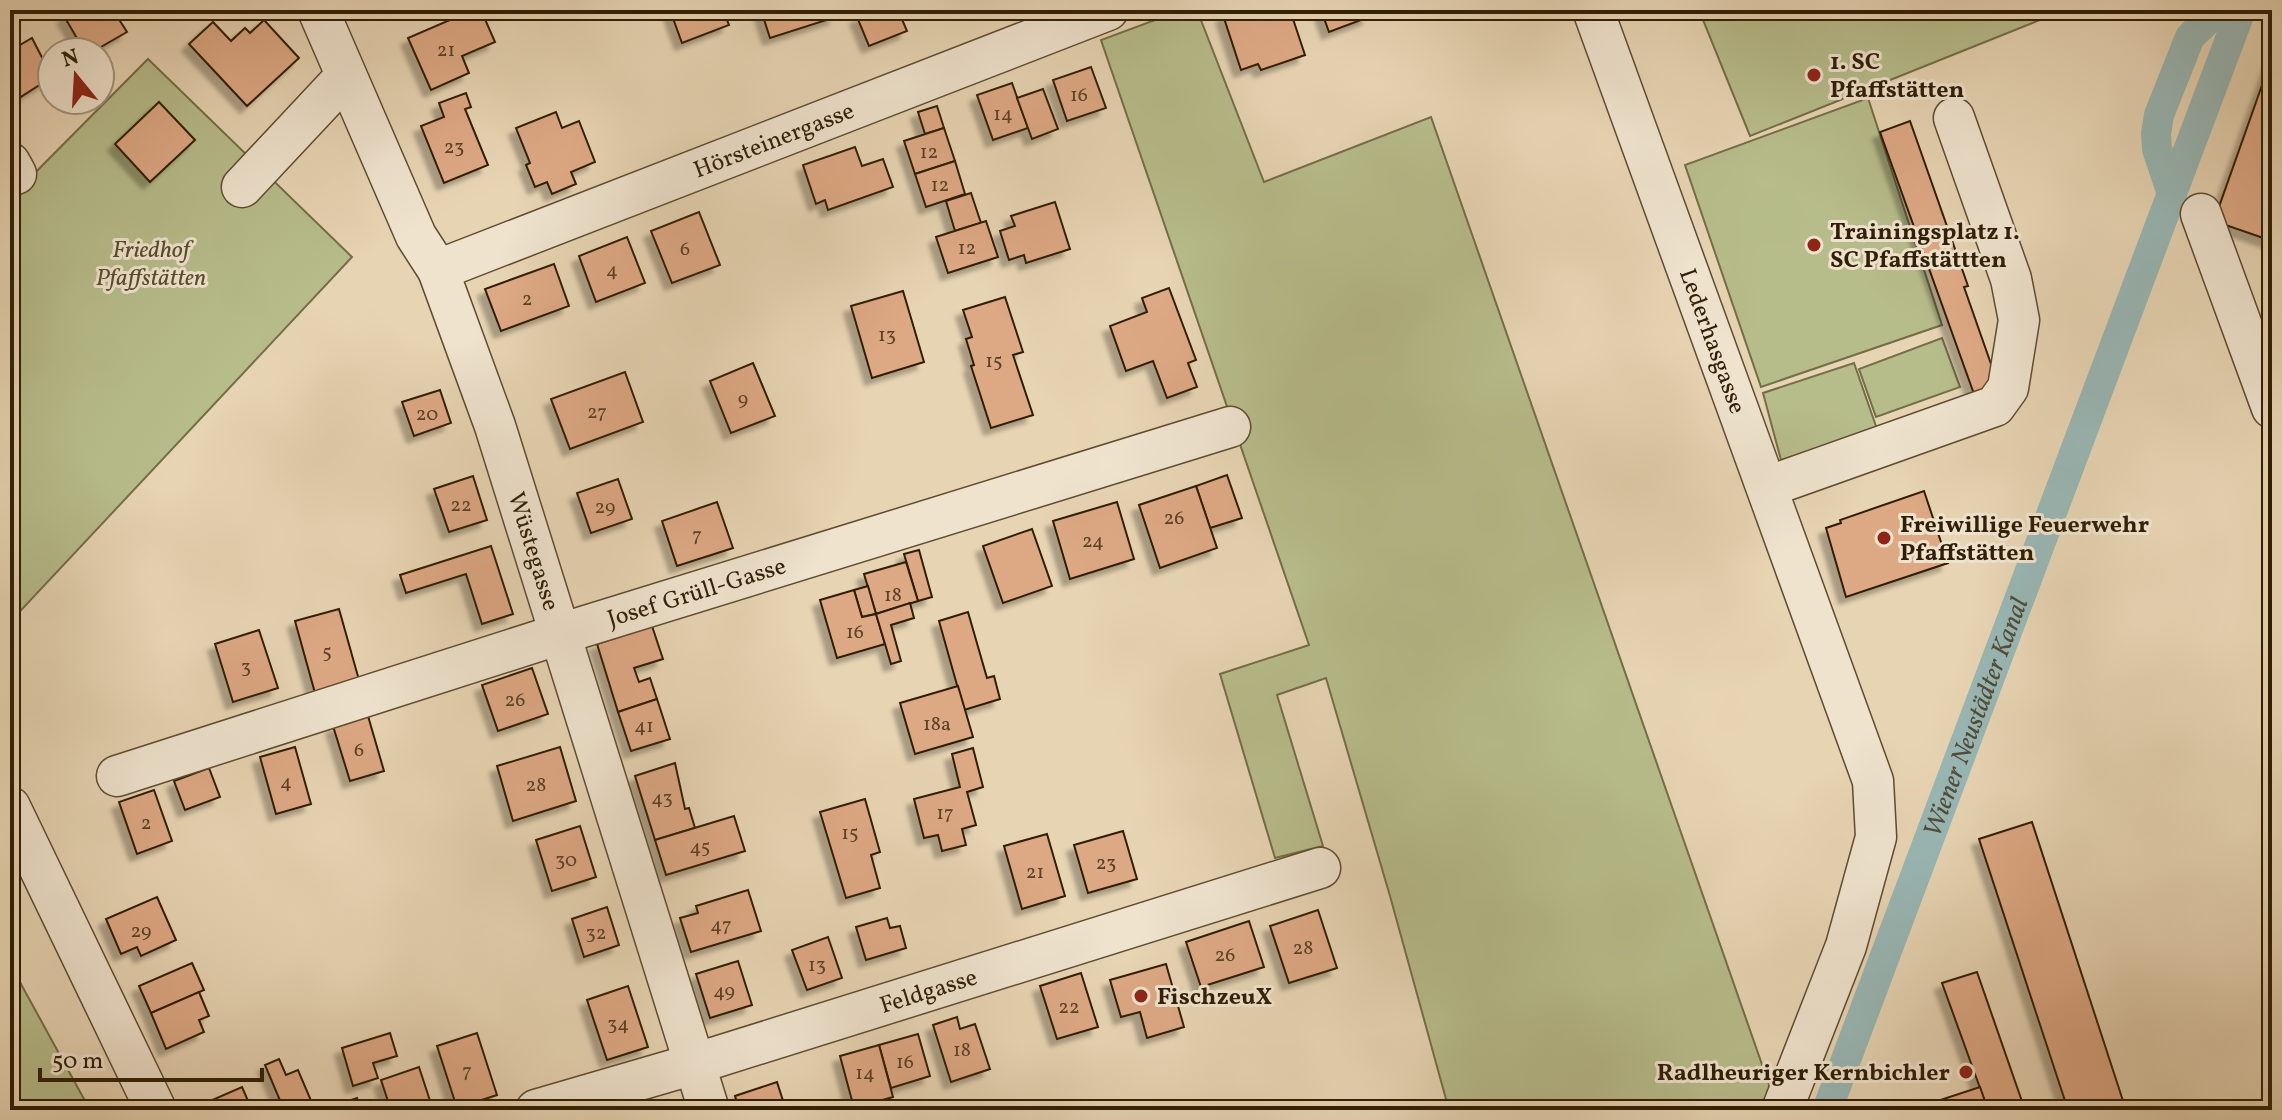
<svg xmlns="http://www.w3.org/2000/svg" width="2282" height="1120" font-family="Vollkorn,serif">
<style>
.green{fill:#b7bc8b;stroke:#746e48;stroke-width:2}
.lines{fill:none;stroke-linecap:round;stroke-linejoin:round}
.canal{stroke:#99b7b5;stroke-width:30}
.building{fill:#dda884;stroke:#301f06;stroke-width:2;filter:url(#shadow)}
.minor-casing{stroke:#5e4c31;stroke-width:43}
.minor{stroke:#efe3ce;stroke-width:40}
.poi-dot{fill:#8f2418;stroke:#efe3ce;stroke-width:3}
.labels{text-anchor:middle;stroke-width:6;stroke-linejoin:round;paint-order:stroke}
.number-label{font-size:20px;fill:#5b4126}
.poi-label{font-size:24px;font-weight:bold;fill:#301f06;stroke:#efe3ce;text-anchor:start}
.street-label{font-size:24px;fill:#301f06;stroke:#efe3ce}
.park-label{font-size:24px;font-style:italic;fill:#584e2e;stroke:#efe3ce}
.water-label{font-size:26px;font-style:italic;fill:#504d3b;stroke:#efe3ce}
</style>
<defs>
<filter id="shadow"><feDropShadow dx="-7" dy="7" stdDeviation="2" flood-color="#0004"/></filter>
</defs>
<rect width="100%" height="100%" fill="#e7d4b3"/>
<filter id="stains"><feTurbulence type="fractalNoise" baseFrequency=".0025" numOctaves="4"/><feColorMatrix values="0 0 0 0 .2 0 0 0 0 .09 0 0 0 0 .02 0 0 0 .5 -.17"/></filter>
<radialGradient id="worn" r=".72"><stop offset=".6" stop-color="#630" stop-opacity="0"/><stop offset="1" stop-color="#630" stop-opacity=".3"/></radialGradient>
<g class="green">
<path d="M1182,10H1197L1264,182L1431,117L1773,1096L1768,1110H1449L1390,896L1326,678L1277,695L1323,846L1275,858L1220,674L1309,645L1101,40Z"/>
<path d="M1699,10H2053L2055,14L1750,136Z"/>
<path d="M148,59L352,257L10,622V198Z"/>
<path d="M1868,98L1942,325L1761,387L1685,165Z"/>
<path d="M1942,338L1960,387L1876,417L1859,369Z"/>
<path d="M1854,363L1877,429L1781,460L1763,393Z"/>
<path d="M10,964L90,1110H10Z"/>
</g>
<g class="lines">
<g class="canal">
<path d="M2172,194L2157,149L2156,134L2159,115L2190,37L2218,10"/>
<path id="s1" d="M1827,1110L2241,10"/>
</g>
</g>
<g class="building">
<path d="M73,10H113L127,32L92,52H85L64,16Z"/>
<path d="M473,10H481L495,42L462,56L469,73L431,90L408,38Z"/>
<path d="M670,10H723L729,25L682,43Z"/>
<path d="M761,10H833L836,17L770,38Z"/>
<path d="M875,10H898L907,31L869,46L857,17Z"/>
<path d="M1237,10H1290L1305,55L1261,70L1258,64L1241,70L1223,15Z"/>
<path d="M1321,10H1366L1369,17L1329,32Z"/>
<path d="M264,20L299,58L247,106L189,44L213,22L231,41L245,28L250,33Z"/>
<path d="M32,38L52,77L19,98L10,84V51Z"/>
<path d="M2272,57V241L2214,221Z"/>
<path d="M1091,67L1106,108L1067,121L1053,80Z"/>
<path d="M1012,83L1028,128L993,140L977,95Z"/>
<path d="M1043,89L1058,129L1032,139L1017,98Z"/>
<path d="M466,93L471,107L465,109L488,165L444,183L421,126L444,117L439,103Z"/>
<path d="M159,102L195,140L150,182L115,144Z"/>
<path d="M937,106L944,128L925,134L918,112Z"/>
<path d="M556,112L562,128L579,121L595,162L571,172L576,184L552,194L547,182L535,187L526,165L530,163L516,128Z"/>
<path d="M1910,121L1968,286L1964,287L1998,384L1974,394L1880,132Z"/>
<path d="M944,128L955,161L915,174L904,141Z"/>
<path d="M855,147L862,166L883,159L893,187L828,210L825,200L816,204L803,165Z"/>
<path d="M955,161L965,194L926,207L915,174Z"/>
<path d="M971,193L981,223L955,231L946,201Z"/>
<path d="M1055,202L1070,249L1026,263L1024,255L1009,260L1000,231L1015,226L1011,216Z"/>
<path d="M699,212L720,265L672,283L651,231Z"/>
<path d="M986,221L998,257L948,273L936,237Z"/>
<path d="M627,237L645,283L596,302L579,256Z"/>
<path d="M554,264L569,306L501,331L485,289Z"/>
<path d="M1169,288L1196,360L1188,363L1197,387L1167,398L1153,361L1126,371L1110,326L1147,312L1142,298Z"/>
<path d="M903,291L924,362L872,378L851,306Z"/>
<path d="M1005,297L1023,352L1013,355L1033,415L991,428L971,366L974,365L966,339L972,337L963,310Z"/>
<path d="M753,363L775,416L731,433L710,381Z"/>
<path d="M625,372L643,422L570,449L551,399Z"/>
<path d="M440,390L451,423L414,436L402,402Z"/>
<path d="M1227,475L1242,518L1210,528L1196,486Z"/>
<path d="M473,476L487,520L449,532L434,489Z"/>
<path d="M618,479L632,519L591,533L577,493Z"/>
<path d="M1196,486L1217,548L1160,568L1139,505Z"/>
<path d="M1924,491L1948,563L1846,597L1826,528L1841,523L1840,520Z"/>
<path d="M717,502L733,548L677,566L662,521Z"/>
<path d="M1117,502L1134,559L1070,579L1053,521Z"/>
<path d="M1032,529L1052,586L1003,603L983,546Z"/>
<path d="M491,546L513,614L482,624L466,574L406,593L400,575Z"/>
<path d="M919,550L932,597L918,601L904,554Z"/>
<path d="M906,562L918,601L876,614L864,574Z"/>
<path d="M868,586L876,614L862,617L854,590Z"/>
<path d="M854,590L862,617L876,614L885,644L837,658L820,600Z"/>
<path d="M910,603L914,618L891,625L901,661L891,664L876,614Z"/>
<path d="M339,609L359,680L315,693L295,621Z"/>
<path d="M968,612L987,678L994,676L1000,699L964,710L939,621Z"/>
<path d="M652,626L663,659L634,668L639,682L650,678L657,699L618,712L597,644Z"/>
<path d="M259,630L278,688L233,702L215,644Z"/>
<path d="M532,668L548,714L498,731L482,685Z"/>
<path d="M958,686L973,737L915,754L900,703Z"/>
<path d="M657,699L670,739L631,751L618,712Z"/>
<path d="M368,716L384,771L350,781L333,726Z"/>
<path d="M295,747L311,804L276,814L260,757Z"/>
<path d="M560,747L576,801L513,821L497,766Z"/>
<path d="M973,748L983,787L967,792L976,825L962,829L966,845L942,851L938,835L924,838L914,799L960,787L952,754Z"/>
<path d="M675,763L685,809L689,808L695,828L655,840L635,776Z"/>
<path d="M209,768L220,797L185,810L174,781Z"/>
<path d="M154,790L172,841L137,854L119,802Z"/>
<path d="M865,799L880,852L871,855L880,888L846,898L820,812Z"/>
<path d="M734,816L745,851L666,875L655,840Z"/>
<path d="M2032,822L2126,1110H2068L1979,839Z"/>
<path d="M580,826L596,877L552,891L536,840Z"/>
<path d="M1123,831L1137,879L1088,893L1074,845Z"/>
<path d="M1047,834L1065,896L1022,909L1004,846Z"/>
<path d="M748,890L761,931L691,952L680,918L698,913L696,906Z"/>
<path d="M157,897L176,940L141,956L137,947L121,954L106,919Z"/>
<path d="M607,907L619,945L584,957L572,919Z"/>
<path d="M1318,910L1337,968L1289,983L1270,926Z"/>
<path d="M887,918L890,928L900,926L906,948L866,960L856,927Z"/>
<path d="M1249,921L1264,967L1201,987L1186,942Z"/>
<path d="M828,937L842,978L807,990L792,950Z"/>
<path d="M738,961L752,1005L710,1018L696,974Z"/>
<path d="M192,963L204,990L151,1013L139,986Z"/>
<path d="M1166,964L1184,1027L1147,1038L1140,1012L1121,1017L1110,980Z"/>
<path d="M1977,972L2025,1110H1988L1942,983Z"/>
<path d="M1081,973L1098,1027L1057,1039L1040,986Z"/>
<path d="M628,986L648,1047L607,1060L587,1000Z"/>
<path d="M199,992L209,1016L199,1020L204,1032L166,1049L151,1013Z"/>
<path d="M957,1017L960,1029L975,1024L990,1069L951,1082L933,1025Z"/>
<path d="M390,1033L397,1056L373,1063L378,1078L353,1086L342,1048Z"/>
<path d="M477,1033L497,1095L457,1108L437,1046Z"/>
<path d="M918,1034L930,1076L891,1088L879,1045Z"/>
<path d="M879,1045L893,1097L854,1108L840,1056Z"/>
<path d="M279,1059L286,1075L298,1070L312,1103L296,1110H284L265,1065Z"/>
<path d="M419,1067L433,1110H391L381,1080Z"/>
<path d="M777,1082L786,1110H739L735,1096Z"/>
<path d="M242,1087L252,1110H195L194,1108Z"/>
<path d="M1980,1087L1988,1110H1910Z"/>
<path d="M357,1098L361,1110H322Z"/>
<path d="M667,1100L670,1110H635Z"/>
</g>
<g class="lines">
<defs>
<g id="minor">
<path id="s2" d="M318,10L416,236L438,270L495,426L709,1110"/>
<path id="s3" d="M1593,10L1873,781L1876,837L1846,946L1782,1110"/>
<path d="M10,163L16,174"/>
<path d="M242,187L346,76"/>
<path d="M2201,214L2272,408"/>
<path id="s4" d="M438,270L1108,10"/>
<path d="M1767,487L1995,406L2008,388L2019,320L2011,279L1954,118"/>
<path id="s5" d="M117,776L560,634L1230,427"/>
<path d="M10,807L156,1110"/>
<path id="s6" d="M536,1110L694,1064L1320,868"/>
</g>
</defs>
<use href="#minor" class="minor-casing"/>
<use href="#minor" class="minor"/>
</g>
<g class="poi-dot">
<circle cx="1814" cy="75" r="8"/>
<circle cx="1814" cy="245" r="8"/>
<circle cx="1884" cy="538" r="8"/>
<circle cx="1141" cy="996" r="8"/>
<circle cx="1966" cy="1072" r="8"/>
</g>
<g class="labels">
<g class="number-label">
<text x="446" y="56">21</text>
<text x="1079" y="101">16</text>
<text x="1003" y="120">14</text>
<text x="454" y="153">23</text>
<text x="929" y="158">12</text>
<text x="940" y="191">12</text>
<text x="967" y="254">12</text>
<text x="685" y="255">6</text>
<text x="612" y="276">4</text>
<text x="527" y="305">2</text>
<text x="887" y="341">13</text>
<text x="994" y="367">15</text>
<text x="743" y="405">9</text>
<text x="597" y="418">27</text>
<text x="427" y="420">20</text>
<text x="461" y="511">22</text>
<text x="605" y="513">29</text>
<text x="1174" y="524">26</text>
<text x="697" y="541">7</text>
<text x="1093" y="547">24</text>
<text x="893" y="601">18</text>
<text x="855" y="638">16</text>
<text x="327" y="658">5</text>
<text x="246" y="673">3</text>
<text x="515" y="706">26</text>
<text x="937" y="730">18a</text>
<text x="644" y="732">41</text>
<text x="359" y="756">6</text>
<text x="286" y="788">4</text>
<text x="536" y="791">28</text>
<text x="662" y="804">43</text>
<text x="945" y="819">17</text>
<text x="146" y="829">2</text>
<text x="850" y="839">15</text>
<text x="700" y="853">45</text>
<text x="566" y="866">30</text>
<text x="1106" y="869">23</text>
<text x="1035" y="878">21</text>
<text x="721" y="931">47</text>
<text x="141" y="937">29</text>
<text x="596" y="939">32</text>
<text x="1303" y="954">28</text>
<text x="1225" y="961">26</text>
<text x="817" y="971">13</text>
<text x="724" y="997">49</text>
<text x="1069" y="1013">22</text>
<text x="618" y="1030">34</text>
<text x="962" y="1056">18</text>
<text x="905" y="1068">16</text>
<text x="467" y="1077">7</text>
<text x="865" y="1079">14</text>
</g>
<g class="poi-label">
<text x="1830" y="69">1. SC<tspan x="1830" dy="28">Pfaffstätten</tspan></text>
<text x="1830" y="239">Trainingsplatz 1.<tspan x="1830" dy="28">SC Pfaffstättten</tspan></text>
<text x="1900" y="532">Freiwillige Feuerwehr<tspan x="1900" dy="28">Pfaffstätten</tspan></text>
<text x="1157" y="1004">FischzeuX</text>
<text x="1950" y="1080" text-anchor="end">Radlheuriger Kernbichler</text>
</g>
<g class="street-label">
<text dy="8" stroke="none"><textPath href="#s4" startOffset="360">Hörsteinergasse</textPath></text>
<text dy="8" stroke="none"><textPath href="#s3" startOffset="352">Lederhasgasse</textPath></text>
<text dy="8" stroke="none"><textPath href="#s2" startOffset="584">Wüstegasse</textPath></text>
<text dy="8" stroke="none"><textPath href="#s5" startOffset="608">Josef Grüll-Gasse</textPath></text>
<text dy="8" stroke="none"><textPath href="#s6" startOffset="410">Feldgasse</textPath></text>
</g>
<g class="park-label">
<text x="151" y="257">Friedhof<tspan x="151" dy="28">Pfaffstätten</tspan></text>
</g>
<g class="water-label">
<text dy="9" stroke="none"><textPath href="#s1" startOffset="420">Wiener Neustädter Kanal</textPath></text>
</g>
</g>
<rect width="2282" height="1120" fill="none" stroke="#e7d4b3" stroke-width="40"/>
<rect x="12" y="12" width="2258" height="1096" fill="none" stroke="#301f06" stroke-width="4"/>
<rect x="20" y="20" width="2242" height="1080" fill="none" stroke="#301f06" stroke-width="2"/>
<g transform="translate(76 76) rotate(342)"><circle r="38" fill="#efe3ce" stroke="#a3957e" stroke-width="2"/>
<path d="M0-6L14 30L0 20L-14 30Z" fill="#8f2418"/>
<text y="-12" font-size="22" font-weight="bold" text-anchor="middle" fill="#301f06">N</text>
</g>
<path d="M40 1068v12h222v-12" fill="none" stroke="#301f06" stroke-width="4"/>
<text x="52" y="1068" font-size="24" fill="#301f06" stroke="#efe3ce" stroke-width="6" paint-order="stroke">50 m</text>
<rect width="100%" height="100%" filter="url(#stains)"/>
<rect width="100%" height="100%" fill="url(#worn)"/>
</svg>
